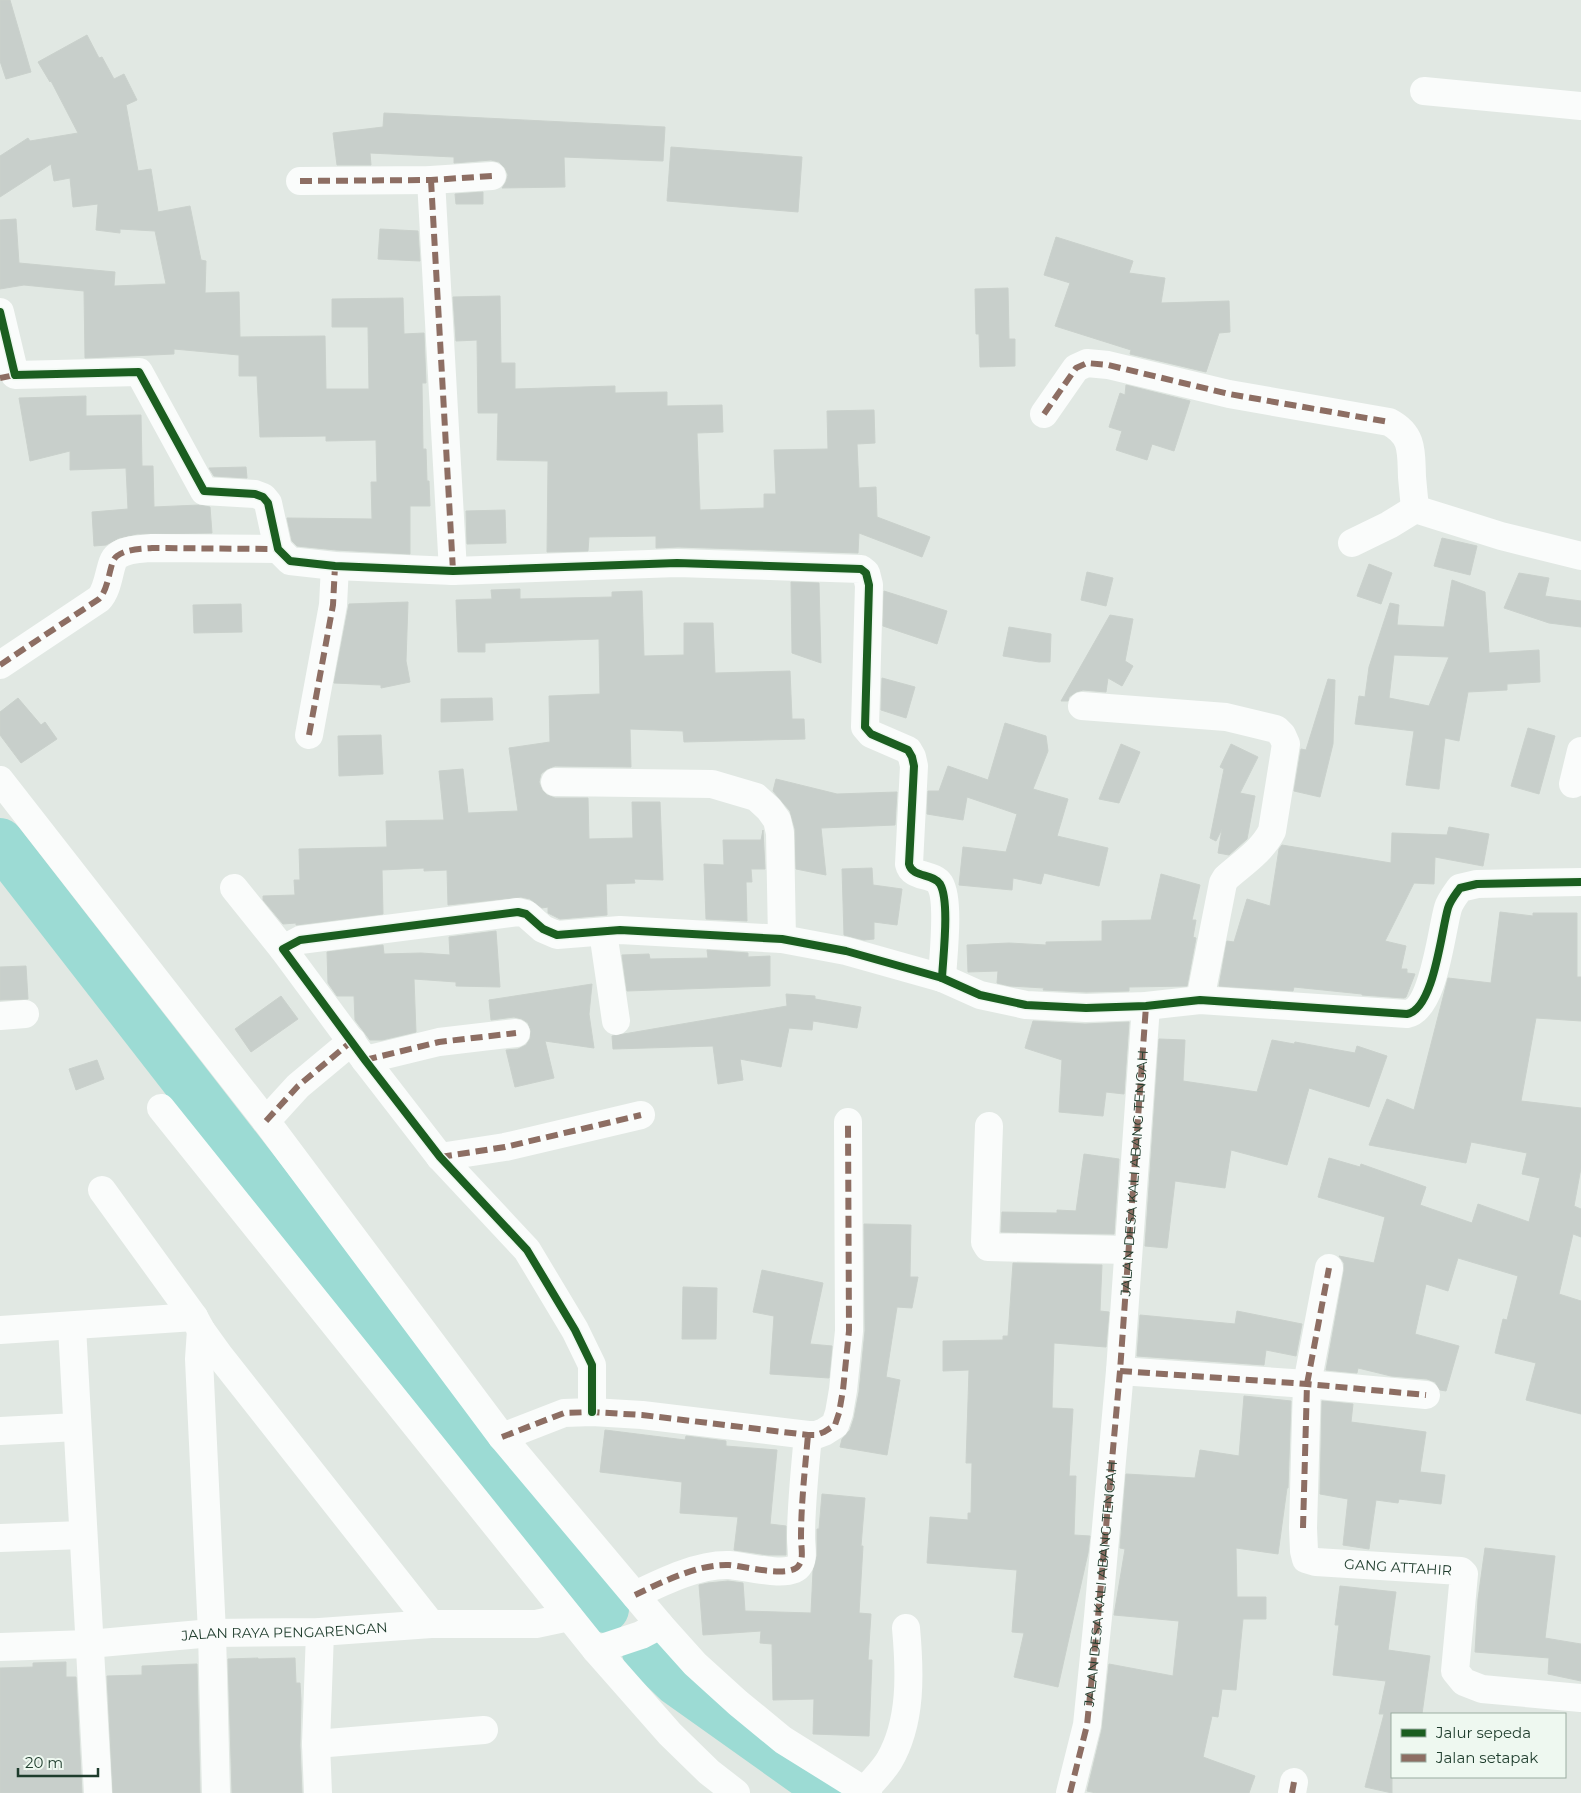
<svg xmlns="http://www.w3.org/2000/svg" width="1581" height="1793" font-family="Montserrat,sans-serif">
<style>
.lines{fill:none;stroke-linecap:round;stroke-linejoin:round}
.river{stroke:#9cdbd4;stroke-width:48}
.building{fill:#c8cfcb;stroke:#cad1cc;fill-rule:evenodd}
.minor{stroke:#fafcfb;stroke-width:28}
.quiet{stroke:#8d6e63;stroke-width:6;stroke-dasharray:12 6;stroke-linecap:butt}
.cycleway-casing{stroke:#eef8f0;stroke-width:11}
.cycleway{stroke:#1b5e20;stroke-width:8}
.labels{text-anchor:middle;stroke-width:5;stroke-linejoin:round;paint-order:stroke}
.street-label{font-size:14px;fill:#1e3c2c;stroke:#eef8f0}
</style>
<rect width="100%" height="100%" fill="#e1e8e3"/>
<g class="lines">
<g class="river">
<path d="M0,842L297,1224L605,1609"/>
<path d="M646,1652L677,1682L833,1793"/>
</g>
</g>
<g class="building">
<path d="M0,0H10L31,72L6,79L0,61Z"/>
<path d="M87,35L99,58L102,57L114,79L124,74L137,100L126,105L138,171L151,169L158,212L190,206L201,260L206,261L205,293L239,292L240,337L325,336L326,389H369L368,327H332V299L403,298L404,334L424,333L426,383H422L423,449H426L427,481H429L430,506H410V554L336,550L297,546L292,541L287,518L372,519L371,482H377L376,440L326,441V436L260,437L257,376H239V355L174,349V354L85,358L84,291L24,285L0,289V220L16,219L19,263L115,272L114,286L166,284L155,231L120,229V233L96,230L98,204L73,207L70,178L54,181L51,164L0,197V156L28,138L30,141L78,133L51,81L50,82L38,62Z"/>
<path d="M384,113L665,127L663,161L564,157L565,187L502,188L506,182L508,175L505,168L499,162L491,160L454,163V157L370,153L371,165H337L333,133L383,127Z"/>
<path d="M671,147L802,157L798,212L667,201Z"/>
<path d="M483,192V204H456L455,194Z"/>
<path d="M380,229L418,231L420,261L378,259Z"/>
<path d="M1056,237L1133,261L1129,273L1165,278L1161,303L1229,301L1230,332L1219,333L1206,372L1130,354L1131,350L1055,326L1070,283L1044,275Z"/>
<path d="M1008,288L1009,339H1015V366L980,367L979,334H976L975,289Z"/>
<path d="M500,296L501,363H515V389L615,386V393L667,392V406L722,405L723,432L697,433L700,510L764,508V494H776L774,450L828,449L827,411L874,410L875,443L857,444L859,488L876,487L877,517L930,537L922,557L859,533L858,553L678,547L656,548V536L589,537L588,551L547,552L548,461L497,460L498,413H478L477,340L456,341L453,297Z"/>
<path d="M1126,385L1190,401L1174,451L1152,444L1147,460L1116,450L1122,431L1109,427L1120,393L1125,395Z"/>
<path d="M86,396V416L141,415L142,466H153L154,507L199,505L210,507L212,533L137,534L119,538L106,545L94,546L92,512L128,509L126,468L70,470V451L30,461L19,398Z"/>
<path d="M246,467L247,478L214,476L209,468Z"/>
<path d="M505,510L506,543L467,544L466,511Z"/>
<path d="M1442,538L1477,546L1470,575L1434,566Z"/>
<path d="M1369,564L1392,573L1381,604L1357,596Z"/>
<path d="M1087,572L1113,578L1106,606L1081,600Z"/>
<path d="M1519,573L1549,578L1545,596L1581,601V627L1549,623L1504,608Z"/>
<path d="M1452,580L1485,592L1489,653L1539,650L1540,682L1507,684V690L1468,692L1459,741L1445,738L1439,789L1406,785L1414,731L1355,724L1359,696L1365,697L1369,667L1390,603L1399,605L1397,625L1444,627ZM1394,655L1449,657L1429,706L1389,698Z"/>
<path d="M791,582L819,583L821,663L792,653Z"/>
<path d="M520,589V599L612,597V592L642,591L644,656L684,655V623H713L715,673L790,671L792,719H804L805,739L684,742L683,731L630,729L631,767L555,766L547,769L541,774L539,782L542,790L547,795L555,798H588L589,839L633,838L632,802H660L663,880L634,879L635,883L606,884L607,915L560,919L548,913V907L542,908L530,899L521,897L448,905L447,870L424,871V868L382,870L383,914L296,925V923L283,924L263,900V896L295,895L294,880H300L299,849L387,847L386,821L444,820L439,771L463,769L468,813L518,811L509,748L550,742L549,696L600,694L599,639L485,643V652H458L456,600L492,599L491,590Z"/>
<path d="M884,591L947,611L937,644L883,626Z"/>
<path d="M408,602L406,661L410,682L381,688V685L334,683L349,604Z"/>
<path d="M241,604L242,632L194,633L193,605Z"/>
<path d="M1110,615L1133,619L1125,661L1133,666L1122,686L1108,678L1106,692L1083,690L1076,692L1069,697L1068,701H1061Z"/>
<path d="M1009,627L1051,634L1050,662H1039L1003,656Z"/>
<path d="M882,678L915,687L906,718L881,710Z"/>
<path d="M1328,679L1335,680L1333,744L1320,797L1294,791L1301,749L1306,750Z"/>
<path d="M18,698L41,725L45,722L57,739L21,763L0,735V712Z"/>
<path d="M492,698L493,720L441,722V699Z"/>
<path d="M1005,723L1046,736L1048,751L1033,789L1068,799L1057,836L1108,848L1099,886L1044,873L1041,884L1013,878L1012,890L959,885L963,847L1006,852L1017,814L967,797L963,820L927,814L928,791H939L948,766L988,780Z"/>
<path d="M1528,728L1555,736L1539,794L1511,786Z"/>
<path d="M381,735L383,774L339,776L338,736Z"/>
<path d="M1121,744L1140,752L1119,803L1099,799Z"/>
<path d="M1231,744L1258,757L1240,793L1255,796L1247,839L1229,855L1218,853L1222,829L1216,841L1210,838L1224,769L1220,767Z"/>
<path d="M776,779L837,794L897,792L895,825L821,828L826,875L796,869L795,829L790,811L773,791Z"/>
<path d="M1449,827L1489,834L1483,866L1435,857L1434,884L1414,883L1385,941L1406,946L1401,969H1407V973L1415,974L1406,997L1404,998L1362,995V994L1294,987L1293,991L1219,986L1227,941L1234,942L1247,899L1270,906L1279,849L1282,845L1391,863L1392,833L1447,835Z"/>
<path d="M763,830L765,869H751L752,882H746L747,921L706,919L704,864L724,865L723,840H761Z"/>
<path d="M872,868L873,885L902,889L897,925L874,922V939L864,940L844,935L842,869Z"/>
<path d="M1161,874L1200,885L1192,920H1196L1193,937L1196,938L1187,986L1129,987V991L1086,992L1043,990L1044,988L1010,986L997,983L998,971L968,972L967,945L1009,943L1046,945V942L1102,941V921L1151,920Z"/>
<path d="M1500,912L1533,916V913H1577V977H1581V1021L1536,1018L1521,1101L1581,1108V1168L1574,1206L1581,1209V1237L1573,1234L1559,1294L1581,1301V1414L1526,1400L1536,1363L1495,1353L1503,1319L1507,1320L1518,1276L1458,1258L1448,1291L1426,1284L1415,1334L1459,1346L1446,1391L1440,1390L1435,1382L1427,1379L1391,1376L1358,1368L1357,1373L1326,1370L1344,1271V1263L1339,1256L1374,1263L1385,1217L1318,1197L1329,1158L1360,1167L1361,1164L1426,1187L1420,1205L1472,1223L1478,1204L1529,1222L1540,1178L1522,1174L1527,1153L1471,1142L1466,1163L1369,1145L1387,1099L1414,1110L1448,978L1491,983Z"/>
<path d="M496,931L500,987L456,986V982L414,979L416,1032L382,1040H370L355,1020L354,996H337L328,983L327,952L383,945L384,954L421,953L450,955L449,937Z"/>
<path d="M707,950L748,953V957L770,956V986L627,991L622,955L649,954L650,959L708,958Z"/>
<path d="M26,966L28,999L0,1000V967Z"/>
<path d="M592,984L589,1014L594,1048L545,1041L554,1078L515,1087L506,1050L518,1049L526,1045L530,1039L531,1031L528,1023L522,1019L514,1017L491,1020L489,1000Z"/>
<path d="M786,994L815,996V999L861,1007L857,1028L813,1021L812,1030L789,1028L781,1067L740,1059L743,1080L718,1084L713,1046L613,1049L612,1036L787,1006Z"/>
<path d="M281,996L298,1019L251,1052L235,1029Z"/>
<path d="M1033,1021L1085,1024L1129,1022L1124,1094L1106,1092L1103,1116L1059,1112L1062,1060L1025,1048Z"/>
<path d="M1159,1039L1185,1040L1183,1081L1257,1092L1272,1040L1294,1044L1295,1042L1355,1053L1357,1046L1387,1056L1369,1107L1309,1088L1287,1165L1231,1150L1225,1188L1175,1181L1167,1248L1145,1246Z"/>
<path d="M97,1060L104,1079L76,1090L69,1069Z"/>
<path d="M1084,1154L1119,1159L1114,1234L1001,1232L1002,1212L1057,1213V1210L1076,1211Z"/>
<path d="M864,1224L911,1225L910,1277H918L912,1308L897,1307L886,1377L900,1380L887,1455L840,1447L842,1439L850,1430L854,1418L859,1392L865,1331Z"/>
<path d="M1013,1263L1102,1265L1100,1311L1109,1312L1106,1347L1054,1343L1052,1408L1073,1409L1069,1476H1076L1074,1535L1090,1536L1088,1553L1058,1687L1014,1677L1024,1633L1012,1632L1017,1570L927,1563L930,1517L968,1520V1513H971L972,1463H966L969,1370L943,1371V1341L1003,1340V1336H1008Z"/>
<path d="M762,1270L823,1283L810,1344L832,1346L829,1378L770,1374L774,1316L753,1312Z"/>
<path d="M683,1287L717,1288L716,1339H682Z"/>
<path d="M1237,1311L1302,1324L1296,1356L1266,1350L1264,1365L1137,1356L1140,1315L1235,1324Z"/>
<path d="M1244,1396L1291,1401L1288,1488H1287L1278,1554L1236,1548L1237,1597H1266V1619H1243L1236,1690L1222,1689L1218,1717L1212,1716L1203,1757L1255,1776L1249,1793H1096L1087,1791L1102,1729L1109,1664L1173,1676L1179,1621L1114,1615L1125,1549L1120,1548L1126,1474L1195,1478L1200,1450L1239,1456Z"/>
<path d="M1322,1401L1353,1404L1351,1422L1426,1432L1420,1472L1445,1475L1441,1504L1399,1499L1398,1503L1376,1500L1369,1549L1343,1545L1348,1499L1320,1494Z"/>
<path d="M605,1430L685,1440L686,1436L726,1441V1446L777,1450L770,1524L786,1526V1555H768L734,1550L738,1517L680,1513L682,1482L600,1472Z"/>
<path d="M822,1494L865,1498L861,1546H863L859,1613L871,1614L868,1660H872L869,1736L813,1734L814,1699L773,1700L772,1644L760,1643L761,1631L703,1635L699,1585L708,1583L728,1581L743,1583L745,1611L811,1613L813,1571L817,1556V1529H819Z"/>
<path d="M1485,1548L1555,1556L1545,1638L1581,1644V1681L1548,1674L1549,1658L1475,1652L1478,1599Z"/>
<path d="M1340,1586L1396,1592L1388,1650L1430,1656L1422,1714H1392V1793L1365,1787L1384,1714H1379L1386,1681L1333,1675L1339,1625H1335Z"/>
<path d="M258,1658V1659L295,1658L296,1683H300L301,1701L300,1745L302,1793H232L228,1659Z"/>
<path d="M66,1662V1677H76L82,1793H0V1668L33,1667V1663Z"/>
<path d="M197,1664L200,1793H113L107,1676L142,1675V1666Z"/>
</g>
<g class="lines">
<g class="minor">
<path d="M1424,91L1581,106"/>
<path d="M431,180L453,571"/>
<path d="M300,181L431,180L492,176"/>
<path d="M0,312L15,375L139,372L204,491L255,494L263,497L268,503L278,549L290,561L335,566L453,571L677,563L861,569L866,573L869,585L865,727L871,734L908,750L912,757L914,766L909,864C912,878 933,873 940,884C950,901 943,957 942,978"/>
<path d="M1044,414L1076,368L1087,363L1108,365L1229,394L1389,422C1414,435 1411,453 1412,477C1413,488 1414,498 1415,509"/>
<path d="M1352,543L1389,525L1415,509L1501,536L1581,556"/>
<path d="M0,665L99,599C110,588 109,561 117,556C126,549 141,549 152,548L278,549"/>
<path d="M1082,706L1226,717L1276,729L1282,735L1286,744L1272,831C1262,851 1243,863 1226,878L1223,883L1200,1000"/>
<path d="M309,735L333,605L335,566"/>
<path d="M0,780L266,1121L502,1437L660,1625L695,1664L738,1703L783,1740L868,1793"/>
<path d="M555,782L712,784L756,797L769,809L777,820L780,833L782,939"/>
<path d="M1573,784L1581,751"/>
<path d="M234,888L283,949"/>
<path d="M603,932L616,1021"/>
<path d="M0,1016L25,1014"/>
<path d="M365,1060L439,1042L516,1033"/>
<path d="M161,1108L596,1650L670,1734L709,1772L736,1793"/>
<path d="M266,1121L298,1086L352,1041"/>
<path d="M989,1126L985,1242L988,1247L1128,1250"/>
<path d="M440,1157L505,1147L641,1115"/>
<path d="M102,1190L194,1317L201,1330L219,1355L431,1624"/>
<path id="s1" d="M1329,1268L1307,1384L1303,1528L1304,1551L1306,1559L1316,1562L1461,1571L1464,1574L1455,1671L1464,1682L1482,1689L1581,1698"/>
<path d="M72,1327L98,1793"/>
<path d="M0,1330L194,1317"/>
<path d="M201,1330L199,1359L212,1633L216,1793"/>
<path d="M1120,1371L1307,1384L1426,1395"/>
<path d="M592,1412V1365L575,1330L527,1250L440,1157L365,1060L283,949L300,940L518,912L526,914L543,929L557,935L620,930L782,939L846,951L942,978L980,995L1026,1005L1086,1008L1146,1006L1200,1000L1407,1014C1434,1009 1441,932 1448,908C1450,901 1455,895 1460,888L1477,884L1581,882"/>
<path d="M0,1431L77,1427"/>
<path d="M502,1437L564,1413L592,1412L642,1415L808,1435H816L824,1432L835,1425L839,1413L843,1390L849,1331L848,1122"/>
<path d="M0,1538L83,1535"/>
<path d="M635,1595C662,1582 698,1564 729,1565C744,1566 791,1579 799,1565C804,1558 801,1547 801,1538C801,1504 805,1469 808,1435"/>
<path id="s2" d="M0,1647L89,1644L212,1633L320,1632L431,1624H536L569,1617"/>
<path d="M596,1650L641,1635L660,1625"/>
<path d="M316,1744L484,1730"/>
<path d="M864,1791C873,1781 882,1772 889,1761C912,1722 910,1672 906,1628"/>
<path d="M318,1793L316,1744L320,1632"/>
<path id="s3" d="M1070,1793L1087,1725L1098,1617L1120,1371L1146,1006"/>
<path d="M1292,1793L1294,1782"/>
</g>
<g class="quiet">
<path d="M431,180L453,571"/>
<path d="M300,181L431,180L492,176"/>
<path d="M0,378L15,375"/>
<path d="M1044,414L1076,368L1087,363L1108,365L1229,394L1389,422"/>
<path d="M0,665L99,599C110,588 109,561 117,556C126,549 141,549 152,548L278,549"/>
<path d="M309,735L333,605L335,566"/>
<path d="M365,1060L439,1042L516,1033"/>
<path d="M266,1121L298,1086L352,1041"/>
<path d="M440,1157L505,1147L641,1115"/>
<path d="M1120,1371L1307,1384L1426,1395"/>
<path d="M502,1437L564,1413L592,1412L642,1415L808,1435H816L824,1432L835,1425L839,1413L843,1390L849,1331L848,1122"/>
<path d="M1303,1528L1307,1384L1329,1268"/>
<path d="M635,1595C662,1582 698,1564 729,1565C744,1566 791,1579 799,1565C804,1558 801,1547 801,1538C801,1504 805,1469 808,1435"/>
<path d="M1070,1793L1087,1725L1098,1617L1120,1371L1146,1006"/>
<path d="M1292,1793L1294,1782"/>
</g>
<defs>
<g id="cycleway">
<path d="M0,312L15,375L139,372L204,491L255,494L263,497L268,503L278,549L290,561L335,566L453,571L677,563L861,569L866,573L869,585L865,727L871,734L908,750L912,757L914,766L909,864C912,878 933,873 940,884C950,901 943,957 942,978"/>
<path d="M592,1412V1365L575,1330L527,1250L440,1157L365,1060L283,949L300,940L518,912L526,914L543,929L557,935L620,930L782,939L846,951L942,978L980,995L1026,1005L1086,1008L1146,1006L1200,1000L1407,1014C1434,1009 1441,932 1448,908C1450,901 1455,895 1460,888L1477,884L1581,882"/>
</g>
</defs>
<use href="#cycleway" class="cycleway-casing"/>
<use href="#cycleway" class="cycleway"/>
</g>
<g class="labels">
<g class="street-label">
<text dy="5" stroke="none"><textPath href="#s3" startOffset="624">JALAN DESA KALI ABANG TENGAH</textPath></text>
<text dy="5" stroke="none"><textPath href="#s1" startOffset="386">GANG ATTAHIR</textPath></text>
<text dy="5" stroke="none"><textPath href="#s3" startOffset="212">JALAN DESA KALI ABANG TENGAH</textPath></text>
<text dy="5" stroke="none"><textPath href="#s2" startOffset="285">JALAN RAYA PENGARENGAN</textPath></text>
</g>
</g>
<rect x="1391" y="1713" width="175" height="65" fill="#eef8f0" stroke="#9bada2"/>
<rect x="1401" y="1729" width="25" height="8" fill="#1b5e20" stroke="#9bada2"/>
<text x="1436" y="1738" font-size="15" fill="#1e3c2c">Jalur sepeda</text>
<rect x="1401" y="1754" width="25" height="8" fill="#8d6e63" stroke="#9bada2"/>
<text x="1436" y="1763" font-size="15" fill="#1e3c2c">Jalan setapak</text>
<path d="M18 1768v8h80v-8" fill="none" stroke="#1e3c2c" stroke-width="2.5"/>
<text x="25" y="1768" font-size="15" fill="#1e3c2c" stroke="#eef8f0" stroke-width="4" paint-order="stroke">20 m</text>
</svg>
